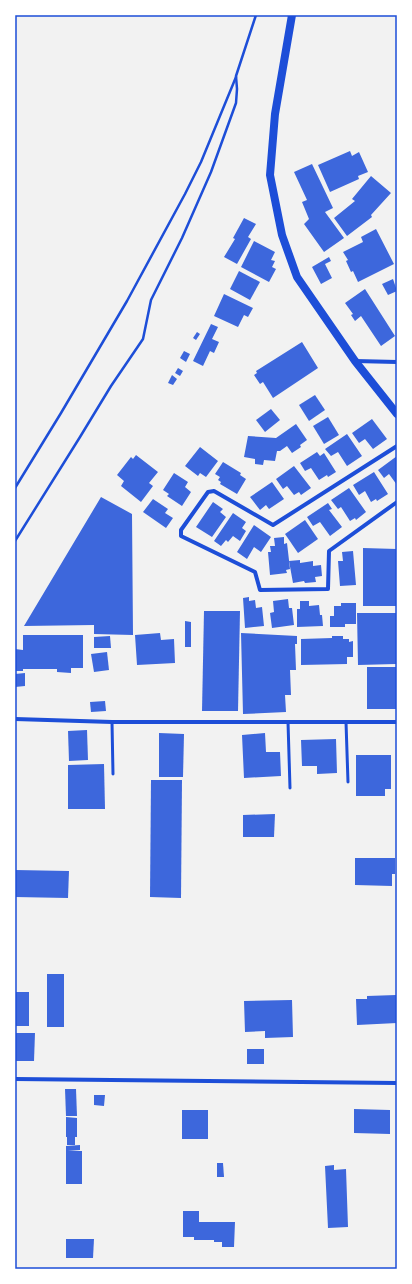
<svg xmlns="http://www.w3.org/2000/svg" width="412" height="1284" font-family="Poppins,sans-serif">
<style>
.building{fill:#3d67dc}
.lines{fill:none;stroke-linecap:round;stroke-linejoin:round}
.path{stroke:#1d4ed8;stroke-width:2.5}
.service{stroke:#1d4ed8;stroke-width:3}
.minor{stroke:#1d4ed8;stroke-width:4}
.secondary{stroke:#1d4ed8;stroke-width:8}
.neatline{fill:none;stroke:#1d4ed8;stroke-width:1.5}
</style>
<rect width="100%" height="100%" fill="#f2f2f2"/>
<g class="building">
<path d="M350,151L352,156L359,152L368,172L358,176L359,179L330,192L318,165Z"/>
<path d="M312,164L333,208L325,212L344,238L324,252L304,224L309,219L302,202L307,200L294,172Z"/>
<path d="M371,176L391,193L371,215L372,217L347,236L334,218L355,201L352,199Z"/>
<path d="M244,218L256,224L248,237L251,239L237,264L224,257L235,239L233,238Z"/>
<path d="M376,229L394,264L358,282L353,271L351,272L346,261L348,260L343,252L363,242L361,237Z"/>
<path d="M254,241L275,252L271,260L275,261L272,267L276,269L269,282L241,267Z"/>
<path d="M329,257L331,261L325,264L332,278L321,284L312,267Z"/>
<path d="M239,271L260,282L250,300L230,289Z"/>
<path d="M393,279L397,291L388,295L382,284Z"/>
<path d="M365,289L395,336L381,346L361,316L355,321L351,315L353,314L345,303Z"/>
<path d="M224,294L253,308L248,317L244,315L238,327L214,316Z"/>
<path d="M211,324L218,327L212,339L219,342L214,353L210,351L203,366L193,361Z"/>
<path d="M197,332L200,334L196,340L193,338Z"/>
<path d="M302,342L318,368L273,398L263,382L260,384L254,375L257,373L256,371Z"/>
<path d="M184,351L190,354L186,362L180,358Z"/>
<path d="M178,368L183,371L180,376L175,373Z"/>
<path d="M172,375L177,379L173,385L168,383Z"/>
<path d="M315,395L325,410L309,421L299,405Z"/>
<path d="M271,409L280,420L265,432L256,420Z"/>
<path d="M328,417L339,435L324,444L313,426Z"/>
<path d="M372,419L387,439L373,449L365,439L359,443L352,433Z"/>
<path d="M296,424L307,440L300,445L301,447L292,453L287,446L280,451H277L275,461L264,460L263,465L255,464V459L244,457L248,436L276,438Z"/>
<path d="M347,434L362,456L347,466L338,452L331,456L325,449Z"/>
<path d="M200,447L218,461L206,477L200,473L198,476L185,466Z"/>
<path d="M317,452L320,456L324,453L336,472L328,477L327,475L319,480L311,468L305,471L300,463Z"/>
<path d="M136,455L158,472L149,483L153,486L141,502L121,486L124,481L117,475L131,457L133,459Z"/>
<path d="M397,456V485L389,474L384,478L378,470Z"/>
<path d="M223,462L241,473L240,475L246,479L237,494L220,484L221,482L218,480L220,477L215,474Z"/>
<path d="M294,466L311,488L301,495L299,492L294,495L287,486L283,489L276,479Z"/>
<path d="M374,472L388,494L377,501L376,499L371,502L365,491L359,495L353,485Z"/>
<path d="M174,473L188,482L185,487L191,492L182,506L167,496L169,494L163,490Z"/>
<path d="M272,482L284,499L269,509L266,505L260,510L250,497Z"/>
<path d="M349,488L366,512L356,520L355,518L350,521L341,507L338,509L331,500Z"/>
<path d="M101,497L132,514L133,635L94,634V625L24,626Z"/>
<path d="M153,499L168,509L165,513L173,518L166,528L143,512Z"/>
<path d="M213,502L223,509L220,512L226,517L212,537L196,527Z"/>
<path d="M328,503L332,509L329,510L342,527L330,536L320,522L313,526L307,517Z"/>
<path d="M233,513L246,522L242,528L246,531L240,541L233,536L228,542L226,540L221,546L214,541Z"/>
<path d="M305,520L318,539L298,553L285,534Z"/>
<path d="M254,525L271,537L261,552L254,547L247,559L237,552Z"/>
<path d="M284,537V544L287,543L290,569L286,570L287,573L270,575L268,552H271L270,546H275L274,538Z"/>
<path d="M363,548L397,549V606H363Z"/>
<path d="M353,551L356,585L340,586L338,561H343L342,552Z"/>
<path d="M300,560V563L313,561V566L321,565L322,576L315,577L316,582L305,583L304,581L293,583L289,561Z"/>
<path d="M249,597V601L255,600L256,608L262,607L264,626L245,628L243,598Z"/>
<path d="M288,599L289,608H292L294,625L272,628L270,613L274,612L273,601Z"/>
<path d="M300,601H309V606L319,605L320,615H322L323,626L297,627V609H300Z"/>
<path d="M341,603H356V624H345V627H330V616H334V606H341Z"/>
<path d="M204,611H240L238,711H202Z"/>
<path d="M357,613H397V659H396V664L358,665Z"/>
<path d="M185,621L191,622V647H185Z"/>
<path d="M160,633L161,640L174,639L175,663L137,665L135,635Z"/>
<path d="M241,633L297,636V644H295L296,670H290L291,695H285L286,712L243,714Z"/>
<path d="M23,635H83V668H71V673L57,672V669H23V671H15V649L23,650Z"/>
<path d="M110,636L111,648H94V637Z"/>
<path d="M332,636H343V639H349V642L353,641V657H347V664L301,665V639L332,638Z"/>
<path d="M107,652L109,670L94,672L91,654Z"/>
<rect x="367" y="667" width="30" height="42"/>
<path d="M25,673V686L15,687V674Z"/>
<path d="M105,701L106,711L91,712L90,702Z"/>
<path d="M87,730L88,760L69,761L68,731Z"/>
<path d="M159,733L184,734L183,777H159Z"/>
<path d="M265,733L266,752H280L281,776L244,778L242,735Z"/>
<path d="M336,739L337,773L317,774V766H302L301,740Z"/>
<path d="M356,755H391V789H385V796H356Z"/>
<path d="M104,764L105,809H68V765Z"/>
<path d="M151,780H182L181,898L150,897Z"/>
<path d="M275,814L274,837H243V815Z"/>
<path d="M355,858H395V874H392V886L355,885Z"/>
<path d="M15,870L69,871L68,898L15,897Z"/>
<rect x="47" y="974" width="17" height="53"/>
<rect x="15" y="992" width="14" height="34"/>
<path d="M396,995L397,1023L357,1025L356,999H367V996Z"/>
<path d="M292,1000L293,1037L265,1038V1031L245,1032L244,1001Z"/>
<path d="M15,1033H35L34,1061H15Z"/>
<rect x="247" y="1049" width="17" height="15"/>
<path d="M65,1089H76L77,1116H66Z"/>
<path d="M94,1095H105L104,1106L94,1105Z"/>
<path d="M354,1109L390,1110V1134L354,1133Z"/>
<rect x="182" y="1110" width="26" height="29"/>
<path d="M66,1117L77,1118V1137H75V1145H67V1137H66Z"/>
<path d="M80,1145V1150L68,1151H82V1184H66V1146Z"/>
<path d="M217,1163H223L224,1177H217Z"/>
<path d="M334,1165V1170L346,1169L348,1227L328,1228L325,1166Z"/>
<path d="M183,1211H199V1222H235L234,1247H222V1242H214V1240H194V1237H183Z"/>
<path d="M66,1239H94L93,1258H66Z"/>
</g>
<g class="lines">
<g class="path">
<path d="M15,488L61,413L127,301L185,194L201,162L236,77"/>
<path d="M15,541L80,437L111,386L143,339L151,300L182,238L211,172L236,103L237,89L236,76L256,15"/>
</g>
<g class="service">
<path d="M112,722L113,774"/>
<path d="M288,722L290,788"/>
<path d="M346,722L348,782"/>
</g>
<g class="minor">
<path d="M355,361L397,362"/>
<path d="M397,446L273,525L214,491L208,492L181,530V536L255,572L260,590L328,589L329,551L397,502"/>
<path d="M15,719L112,722H397"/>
<path d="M15,1079L397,1083"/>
</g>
<path class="secondary" d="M292,15L275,114L270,175L282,235L297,277L355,361L397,414"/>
</g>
<rect width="412" height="1284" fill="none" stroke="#ffffff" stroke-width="32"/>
<rect x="16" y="16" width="380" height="1252" class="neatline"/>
</svg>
